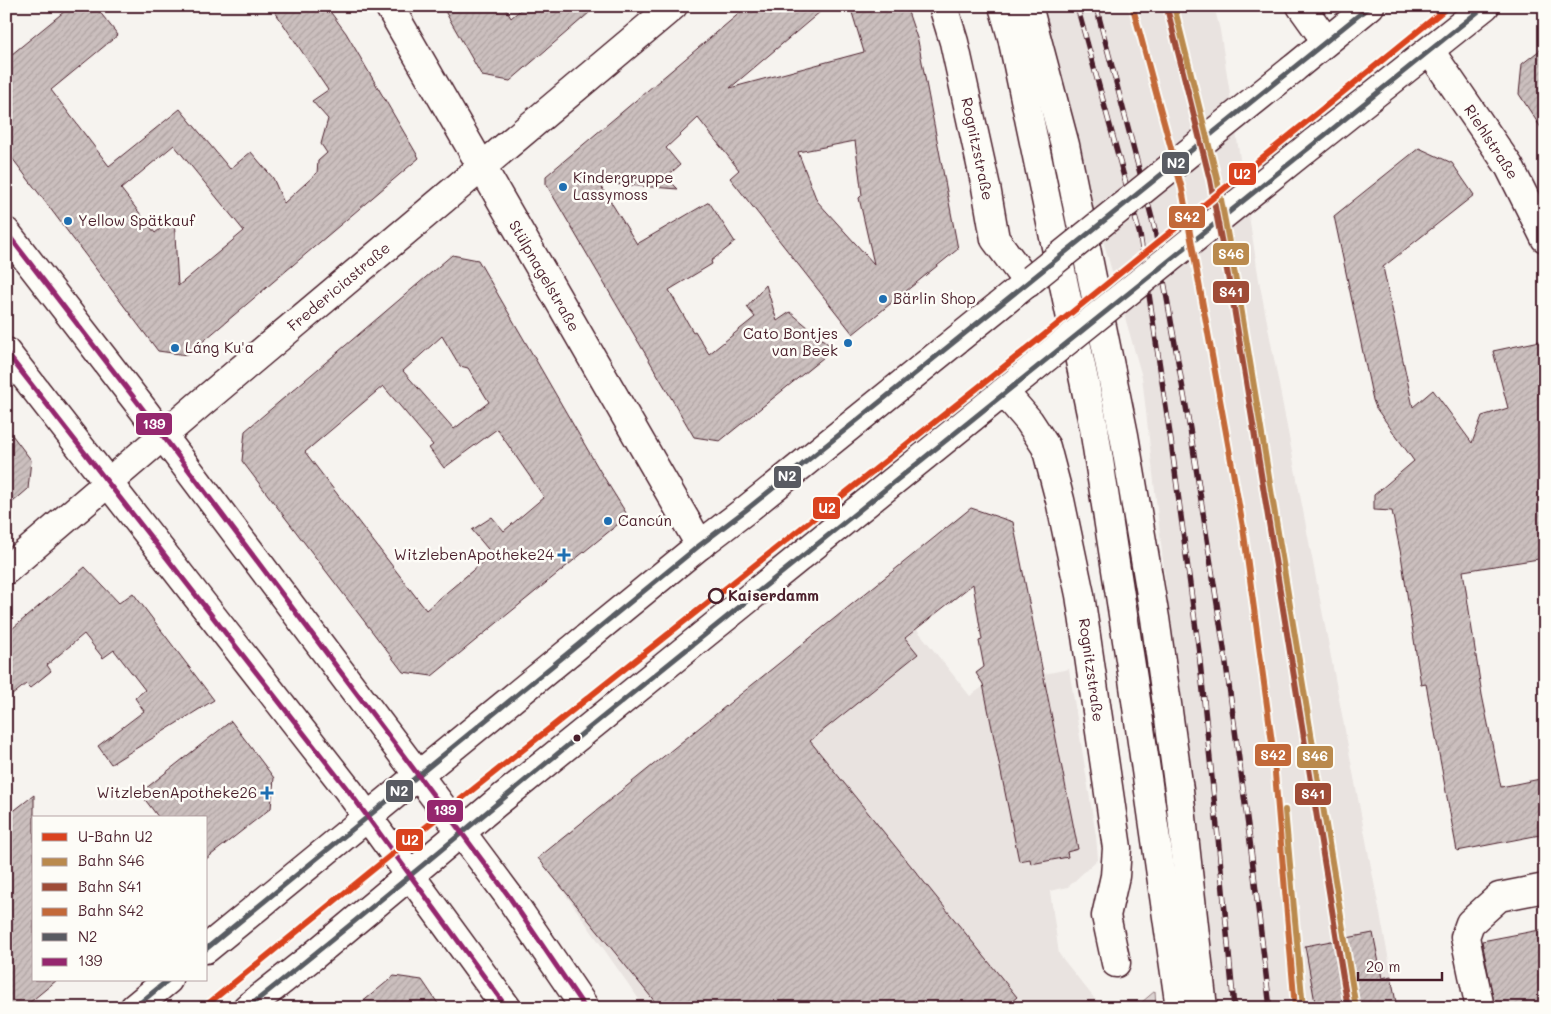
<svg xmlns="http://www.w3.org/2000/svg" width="1551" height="1014" font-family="Mali,sans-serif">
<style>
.built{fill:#e9e3e0}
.green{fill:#dcd4d2;stroke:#937a7e}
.building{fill:url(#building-hatch);stroke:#4a1f2b;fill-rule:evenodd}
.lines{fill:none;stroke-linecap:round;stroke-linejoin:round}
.minor-casing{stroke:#4a1f2b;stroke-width:31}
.primary-casing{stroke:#4a1f2b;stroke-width:31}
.motorway-casing{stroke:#4a1f2b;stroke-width:31}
.minor{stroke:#fdfcf7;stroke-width:28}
.primary{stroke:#fdfcf7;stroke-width:28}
.motorway{stroke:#fdfcf7;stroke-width:28}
.rail-casing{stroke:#4a1f2b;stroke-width:5.5}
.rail{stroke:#fdfcf7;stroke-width:4;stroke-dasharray:11;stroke-linecap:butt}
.primary-bridge-casing{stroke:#4a1f2b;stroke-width:31;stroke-linecap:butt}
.primary-bridge{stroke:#fdfcf7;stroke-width:28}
.bus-1-casing{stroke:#fdfcf7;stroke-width:9}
.bus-2-casing{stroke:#fdfcf7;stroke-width:9}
.bus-1{stroke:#595b62;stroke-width:5}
.bus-2{stroke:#95276e;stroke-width:5}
.rail-1-casing{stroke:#fdfcf7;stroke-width:10}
.rail-2-casing{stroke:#fdfcf7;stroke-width:10}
.rail-3-casing{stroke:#fdfcf7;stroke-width:10}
.rail-1{stroke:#ba8a4d;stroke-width:6}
.rail-2{stroke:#9f4c37;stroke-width:6}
.rail-3{stroke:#c36939;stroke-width:6}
.metro-1-casing{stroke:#fdfcf7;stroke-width:10}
.metro-1{stroke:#da421e;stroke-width:6}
.poi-dot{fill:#1f6fb2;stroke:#fdfcf7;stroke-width:2}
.stop-dot{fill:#fdfcf7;stroke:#4a1f2b;stroke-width:2.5}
.bus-dot{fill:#4a1f2b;stroke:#fdfcf7;stroke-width:2}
.labels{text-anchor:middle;stroke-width:5;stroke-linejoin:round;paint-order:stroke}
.street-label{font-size:15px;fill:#4a1f2b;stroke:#fdfcf7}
.poi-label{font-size:15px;fill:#4a1f2b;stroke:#fdfcf7;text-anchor:start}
.stop-label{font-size:15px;font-weight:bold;fill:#4a1f2b;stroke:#fdfcf7;text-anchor:start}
.line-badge{stroke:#fdfcf7;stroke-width:2}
.badge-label{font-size:14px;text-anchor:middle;font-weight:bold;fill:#fff}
</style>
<defs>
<pattern id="building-hatch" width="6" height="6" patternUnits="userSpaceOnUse" patternTransform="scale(1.25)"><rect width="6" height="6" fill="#cbbfbe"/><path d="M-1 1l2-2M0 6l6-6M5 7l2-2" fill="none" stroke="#b0a4a3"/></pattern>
</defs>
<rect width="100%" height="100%" fill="#f6f3ef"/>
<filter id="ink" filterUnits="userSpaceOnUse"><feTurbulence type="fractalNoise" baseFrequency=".02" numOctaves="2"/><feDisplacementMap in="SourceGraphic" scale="10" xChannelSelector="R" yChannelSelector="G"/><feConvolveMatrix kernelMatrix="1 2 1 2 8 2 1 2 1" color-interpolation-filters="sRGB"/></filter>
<g filter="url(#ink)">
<g class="built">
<path d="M1040,6H1214L1220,30L1259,280L1398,1008H1214L1142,377L1076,145Z"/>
<path d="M879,582L970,696L984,686L1069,669L1096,836L1098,859L1068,887L1050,891L1059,954L1102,1008H645L552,875L759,679Z"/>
</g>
<path class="green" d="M1155,991L1156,1008H1135Z"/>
<g class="building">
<path d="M71,6H95L118,35L51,90L109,166L180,109L230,169L251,152L273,178L284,203L317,173L318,161L327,153L321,144L328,119L312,101L328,90L271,6H326L346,33L419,158L187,355L158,351L6,150V59ZM174,145L244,231L178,286L174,218L155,233L121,189Z"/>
<path d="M442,6H504L511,18L525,6H597L510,81L482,76Z"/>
<path d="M748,6H827L730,88L864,52L850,6H906L918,41L958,249L853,334L730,178L739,170L698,118L666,148L680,165L666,177L678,189L599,183L637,244L709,202L735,242L711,261L712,264L669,290L693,332L695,331L709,354L755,317L747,307L766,285L777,321L790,312L834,349L720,441L694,437L546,184V176ZM855,141L862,195L859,198L874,264L817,201L798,152Z"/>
<path d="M1545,46V134L1519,94L1522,64Z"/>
<path d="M1419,148L1452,163L1474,195L1383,267L1413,407L1433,390L1472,443L1482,416L1508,408L1493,351L1540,341L1545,359V558L1463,571L1482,695L1501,787L1545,778V834L1457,851L1426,684L1421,685L1401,555L1392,511L1374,510V495L1414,461L1376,408L1373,400L1334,216Z"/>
<path d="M452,255L478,260L600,471L628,516L432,676L403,672L242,461L245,431ZM442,336L460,366L468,368L489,402L454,429L403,371ZM383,386L433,445L429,448L444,468L497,429L544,497L504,531L492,517L472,530L492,554L426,610L305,452Z"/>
<path d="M6,427L31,460L28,489L6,508Z"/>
<path d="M971,508L1013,522L1078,849L1067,852L1068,857L1031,864L1030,859L1019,861L983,684L976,673L984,667L979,641L982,640L973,584L905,638L918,654L810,741L1017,997L1004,1008H660L538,858Z"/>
<path d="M85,567L119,603L133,593L214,700L111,764L98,746L144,711L135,698L145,690L114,650L103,658L84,634L47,665L51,671L30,688L26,684L6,700V634Z"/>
<path d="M231,721L274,778L271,808L206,859V818H159L140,793Z"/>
<path d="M34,795V980H57L23,1008H6V817Z"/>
<path d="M1545,929V1008H1495L1482,941Z"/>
<path d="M1373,933L1382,978L1391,976L1397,1008H1316L1305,946Z"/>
<path d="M394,976L422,980L441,1008H355Z"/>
</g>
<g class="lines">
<defs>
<g id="minor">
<path d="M389,6L700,545"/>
<path d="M943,6L954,42L986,187L995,239L1028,283"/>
<path d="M1301,6L1326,41"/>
<path d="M1430,51L1509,166L1545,238"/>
<path d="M1004,392L1029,421L1046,447L1060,500L1080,595L1117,848L1115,876L1106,916L1116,963"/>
<path d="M6,570L200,404L673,6"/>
<path d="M1480,1008L1465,937L1470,923L1499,897L1545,888"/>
</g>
<g id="primary">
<path d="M1293,69L1370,6"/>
<path d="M1313,143L1485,6"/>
<path d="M6,232L142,408L461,832L508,895L585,1008"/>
<path d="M6,352L348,790L507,1008"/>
<path d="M206,949L700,545L746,510L1032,279"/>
<path d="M134,1008L168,980"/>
<path d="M247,1008L313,956L496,803L1048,356"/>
</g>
<g id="motorway">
<path d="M1003,6L1012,37L1094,428L1133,679L1180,1008"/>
<path d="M1028,6L1065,145L1124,435L1155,618L1179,790L1203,1008"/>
</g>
</defs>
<use href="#minor" class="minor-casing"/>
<use href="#primary" class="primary-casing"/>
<use href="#motorway" class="motorway-casing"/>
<use href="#minor" class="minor"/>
<use href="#primary" class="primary"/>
<use href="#motorway" class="motorway"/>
<defs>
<g id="rail">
<path d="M1077,6L1140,235L1171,441L1199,652L1218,837L1234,1008"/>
<path d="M1096,6L1155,230L1191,435L1224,649L1249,833L1270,1008"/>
</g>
</defs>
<use href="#rail" class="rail-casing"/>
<use href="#rail" class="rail"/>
<defs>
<g id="primary-bridge">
<path d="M1032,279L1293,69"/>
<path d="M1048,356L1313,143"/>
</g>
</defs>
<use href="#primary-bridge" class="primary-bridge-casing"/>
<use href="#primary-bridge" class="primary-bridge"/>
<defs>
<g id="bus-1">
<path d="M206,949L700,545L746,510L1370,6"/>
<path d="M134,1008L168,980"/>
<path d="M247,1008C373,909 494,804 619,704C907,470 1196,238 1485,6"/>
</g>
<g id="bus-2">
<path d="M6,232L142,408L461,832L508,895L585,1008"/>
<path d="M6,352L348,790L507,1008"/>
</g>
</defs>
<use href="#bus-1" class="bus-1-casing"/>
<use href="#bus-2" class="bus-2-casing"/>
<use href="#bus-1" class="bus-1"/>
<use href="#bus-2" class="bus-2"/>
<defs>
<g id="rail-1">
<path d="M1174,6L1217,178L1241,307L1356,1008"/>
<path d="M1285,810L1303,1008"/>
</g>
<path id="rail-2" d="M1167,8L1210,180L1234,308L1348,1008"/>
<path id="rail-3" d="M1133,8L1182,189L1243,527L1273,750L1295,1008"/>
</defs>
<use href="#rail-1" class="rail-1-casing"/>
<use href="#rail-2" class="rail-2-casing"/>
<use href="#rail-3" class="rail-3-casing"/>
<use href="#rail-1" class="rail-1"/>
<use href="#rail-2" class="rail-2"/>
<use href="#rail-3" class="rail-3"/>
<defs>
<path id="metro-1" d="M203,1008L407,842L1044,335L1449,6"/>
</defs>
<use href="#metro-1" class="metro-1-casing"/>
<use href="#metro-1" class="metro-1"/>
</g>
</g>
<g class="poi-dot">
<circle cx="563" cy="187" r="5"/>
<circle cx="68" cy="221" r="5"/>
<circle cx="883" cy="299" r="5"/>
<circle cx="848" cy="343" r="5"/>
<circle cx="175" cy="348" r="5"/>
<circle cx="608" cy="521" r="5"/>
<path d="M561.5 547.5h5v5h5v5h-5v5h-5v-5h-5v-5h5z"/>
<path d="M264.5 785.5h5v5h5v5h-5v5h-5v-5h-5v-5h5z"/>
</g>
<circle class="stop-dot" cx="716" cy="596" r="7"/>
<circle class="bus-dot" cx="577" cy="738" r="4.5"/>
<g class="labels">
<g class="street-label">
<text transform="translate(1491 142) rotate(57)" y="5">Riehlstraße</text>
<text transform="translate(977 149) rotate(78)" y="5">Rognitzstraße</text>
<text transform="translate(544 276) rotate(60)" y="5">Stülpnagelstraße</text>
<text transform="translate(339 287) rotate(-40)" y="5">Fredericiastraße</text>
<text transform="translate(1091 670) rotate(82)" y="5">Rognitzstraße</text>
</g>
<g class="poi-label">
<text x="573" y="183">Kindergruppe<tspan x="573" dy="17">Lassymoss</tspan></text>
<text x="78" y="226">Yellow Spätkauf</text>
<text x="893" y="304">Bärlin Shop</text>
<text x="838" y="339" text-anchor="end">Cato Bontjes<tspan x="838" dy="17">van Beek</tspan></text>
<text x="185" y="353">Láng Ku'a</text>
<text x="618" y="526">Cancún</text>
<text x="554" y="560" text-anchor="end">WitzlebenApotheke24</text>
<text x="257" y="798" text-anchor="end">WitzlebenApotheke26</text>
</g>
<g class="stop-label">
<text x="728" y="601">Kaiserdamm</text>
</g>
</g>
<g class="line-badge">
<rect x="1161" y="151" width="29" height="24" rx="5" fill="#595b62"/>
<rect x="1228" y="162" width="29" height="24" rx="5" fill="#da421e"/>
<rect x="1168" y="205" width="38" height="24" rx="5" fill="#c36939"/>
<rect x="1212" y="242" width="38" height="24" rx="5" fill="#ba8a4d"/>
<rect x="1212" y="280" width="38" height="24" rx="5" fill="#9f4c37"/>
<rect x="135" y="412" width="38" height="24" rx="5" fill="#95276e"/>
<rect x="773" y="465" width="29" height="24" rx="5" fill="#595b62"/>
<rect x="812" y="496" width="29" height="24" rx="5" fill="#da421e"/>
<rect x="1254" y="743" width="38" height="24" rx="5" fill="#c36939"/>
<rect x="1296" y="745" width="38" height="24" rx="5" fill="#ba8a4d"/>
<rect x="385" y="779" width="29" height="24" rx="5" fill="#595b62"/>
<rect x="1294" y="782" width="38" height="24" rx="5" fill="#9f4c37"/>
<rect x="426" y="799" width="38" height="24" rx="5" fill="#95276e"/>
<rect x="395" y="828" width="29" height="24" rx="5" fill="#da421e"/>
</g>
<g class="badge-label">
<text x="1176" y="168">N2</text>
<text x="1242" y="179">U2</text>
<text x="1187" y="222">S42</text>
<text x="1231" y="259">S46</text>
<text x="1231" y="297">S41</text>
<text x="154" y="429">139</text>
<text x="787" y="481">N2</text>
<text x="827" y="513">U2</text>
<text x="1273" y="760">S42</text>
<text x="1315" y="761">S46</text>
<text x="399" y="796">N2</text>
<text x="1313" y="799">S41</text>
<text x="445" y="815">139</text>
<text x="410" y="845">U2</text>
</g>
<rect width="1551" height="1014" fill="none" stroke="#fdfcf7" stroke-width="25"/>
<rect x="12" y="12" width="1526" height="989" fill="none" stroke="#4a1f2b" stroke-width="2" filter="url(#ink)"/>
<rect x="32" y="816" width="175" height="165" fill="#fdfcf7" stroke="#b5a4a5"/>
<rect x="42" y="833" width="25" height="8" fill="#da421e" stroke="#b5a4a5"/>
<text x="78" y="842" font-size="15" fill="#4a1f2b">U-Bahn U2</text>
<rect x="42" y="858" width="25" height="8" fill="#ba8a4d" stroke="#b5a4a5"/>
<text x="78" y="866" font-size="15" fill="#4a1f2b">Bahn S46</text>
<rect x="42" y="883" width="25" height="8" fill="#9f4c37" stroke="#b5a4a5"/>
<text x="78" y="892" font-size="15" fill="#4a1f2b">Bahn S41</text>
<rect x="42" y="908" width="25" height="8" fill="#c36939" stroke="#b5a4a5"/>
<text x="78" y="916" font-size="15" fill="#4a1f2b">Bahn S42</text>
<rect x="42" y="933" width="25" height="8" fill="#595b62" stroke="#b5a4a5"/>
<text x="78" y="942" font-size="15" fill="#4a1f2b">N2</text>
<rect x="42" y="958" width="25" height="8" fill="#95276e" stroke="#b5a4a5"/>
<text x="78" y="966" font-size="15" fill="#4a1f2b">139</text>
<path d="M1358 972v8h84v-8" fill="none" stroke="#4a1f2b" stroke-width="2.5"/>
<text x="1366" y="972" font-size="15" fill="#4a1f2b" stroke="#fdfcf7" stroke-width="4" paint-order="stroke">20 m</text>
</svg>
